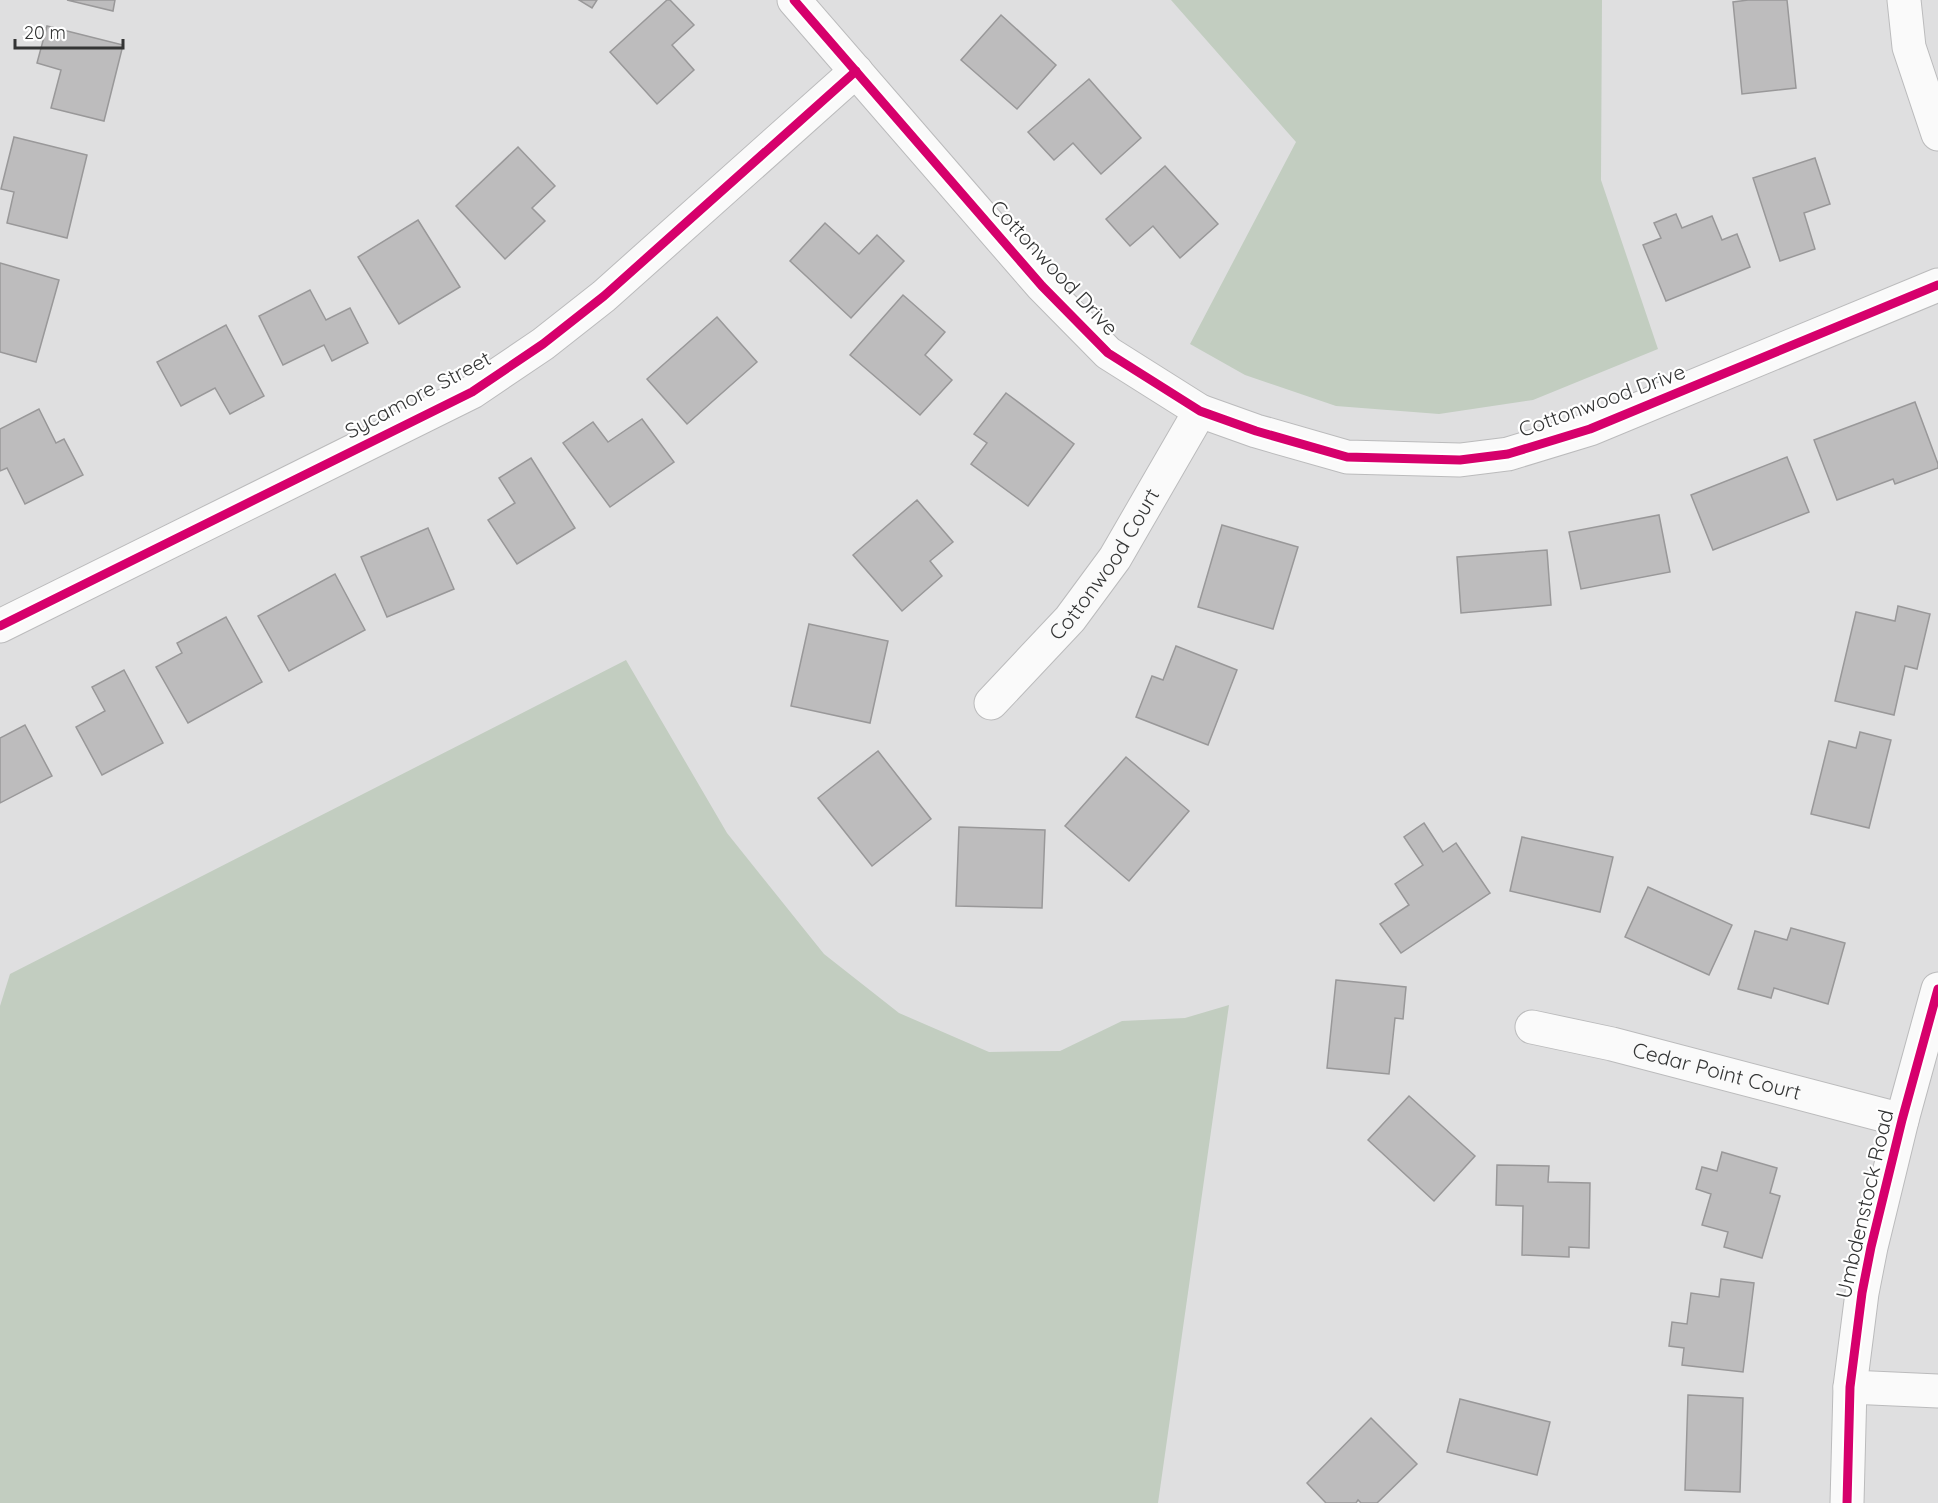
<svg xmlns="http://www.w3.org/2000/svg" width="1938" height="1503" font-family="Quicksand,sans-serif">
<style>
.green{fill:#c2cdc0}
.building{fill:#bdbcbd;stroke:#999899;stroke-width:1.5}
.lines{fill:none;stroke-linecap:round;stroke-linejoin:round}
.street-casing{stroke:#bbbbbc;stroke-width:35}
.street{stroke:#fafafa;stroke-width:33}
.cycleway-casing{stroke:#fff;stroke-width:13}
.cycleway{stroke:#d6006c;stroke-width:9}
.labels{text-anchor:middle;stroke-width:4.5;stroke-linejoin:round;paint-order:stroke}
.street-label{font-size:21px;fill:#343535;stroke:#fff}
</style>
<rect width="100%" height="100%" fill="#dfdfe0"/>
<g class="green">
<path d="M1171,0H1602L1601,180L1658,349L1533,400L1439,414L1336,406L1245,375L1190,344L1296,142Z"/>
<path d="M626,660L727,833L824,954L899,1013L989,1052L1060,1051L1122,1021L1185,1018L1229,1005L1158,1503H0V1006L10,974Z"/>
</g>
<g class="building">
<path d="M67,0H115L113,11Z"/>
<path d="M579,0H597L592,8Z"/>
<path d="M667,0H670L694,25L672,45L694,70L657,104L610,52Z"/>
<path d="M1748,0H1787L1796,88L1742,94L1733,2Z"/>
<path d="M1001,15L1056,65L1017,109L961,60Z"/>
<path d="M47,26L123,45L104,121L51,108L61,70L37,63Z"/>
<path d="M1089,79L1141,138L1101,174L1073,143L1054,160L1028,132Z"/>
<path d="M14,137L87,155L67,238L7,223L14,192L1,189Z"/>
<path d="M518,147L555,186L532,208L545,221L505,259L456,206Z"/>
<path d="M1815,158L1830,204L1804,213L1815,249L1780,261L1753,178Z"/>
<path d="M1165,166L1218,224L1180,258L1153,226L1130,246L1106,219Z"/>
<path d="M1676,214L1682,228L1712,216L1722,240L1737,234L1750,267L1666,301L1643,245L1661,238L1654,223Z"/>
<path d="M418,220L460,287L399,324L358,257Z"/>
<path d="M825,223L859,254L877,235L904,261L851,318L790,261Z"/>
<path d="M0,263L59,280L36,362L0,352Z"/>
<path d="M310,290L326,320L350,308L368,343L332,361L324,345L283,365L259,316Z"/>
<path d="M903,295L945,332L925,355L952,380L920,415L850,355Z"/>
<path d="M717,317L757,362L687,424L647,379Z"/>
<path d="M226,325L264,396L230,414L215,388L181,406L157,362Z"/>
<path d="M1006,393L1074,444L1028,506L971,464L987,443L974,434Z"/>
<path d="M1915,402L1938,464V468L1895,484L1893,479L1837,500L1814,440Z"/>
<path d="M39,409L56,443L64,439L83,475L25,504L7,468L0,471V429Z"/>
<path d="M642,419L674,462L610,507L563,443L593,422L608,442Z"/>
<path d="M1787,457L1809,512L1713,550L1691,495Z"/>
<path d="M531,458L575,528L517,564L488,520L515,503L499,478Z"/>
<path d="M917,500L953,542L930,561L942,576L902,611L853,555Z"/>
<path d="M1659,515L1670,572L1581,589L1569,532Z"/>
<path d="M1222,525L1298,547L1273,629L1198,607Z"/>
<path d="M428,528L454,589L387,617L361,557Z"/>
<path d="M1547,550L1551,605L1461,613L1457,557Z"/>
<path d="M335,574L365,630L289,671L258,616Z"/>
<path d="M1898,606L1930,614L1917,669L1905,666L1894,715L1835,701L1856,612L1895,621Z"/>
<path d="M226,617L262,682L188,723L156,667L182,653L177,643Z"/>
<path d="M809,624L888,641L870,723L791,706Z"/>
<path d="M1176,646L1237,670L1208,745L1136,717L1152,676L1163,680Z"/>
<path d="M124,670L163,743L102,775L76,727L105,711L92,687Z"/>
<path d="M25,725L52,776L0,803V738Z"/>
<path d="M1860,732L1891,740L1869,828L1811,814L1829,741L1856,748Z"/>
<path d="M878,751L931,819L872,866L818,798Z"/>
<path d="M1126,757L1189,811L1129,881L1065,826Z"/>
<path d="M1424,823L1443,852L1456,843L1490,893L1401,953L1380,924L1409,905L1395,884L1423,865L1404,837Z"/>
<path d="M959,827L1045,830L1042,908L956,906Z"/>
<path d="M1522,837L1613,857L1600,912L1510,891Z"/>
<path d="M1648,887L1732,925L1709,975L1625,937Z"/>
<path d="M1791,928L1845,943L1828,1004L1774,988L1771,998L1738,989L1755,931L1787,940Z"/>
<path d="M1336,980L1406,987L1403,1019L1395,1018L1389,1074L1327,1068Z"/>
<path d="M1409,1096L1475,1156L1434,1201L1368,1140Z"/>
<path d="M1722,1152L1777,1168L1770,1193L1780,1196L1762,1258L1724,1247L1728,1232L1702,1225L1711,1194L1696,1189L1702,1167L1717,1171Z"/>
<path d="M1497,1165L1549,1166L1548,1182L1590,1183L1589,1248L1569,1247V1257L1522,1255L1523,1206L1496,1205Z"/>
<path d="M1721,1279L1754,1283L1743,1372L1682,1365L1684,1348L1669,1346L1672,1322L1687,1324L1691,1293L1719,1297Z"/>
<path d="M1688,1395L1743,1398L1740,1492L1685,1490Z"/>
<path d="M1460,1399L1550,1422L1537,1475L1447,1452Z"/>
<path d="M1371,1418L1417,1464L1377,1503H1361L1358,1500L1356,1503H1326L1307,1483Z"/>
</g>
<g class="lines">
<defs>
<g id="street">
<path d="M794,0L1042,286L1108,353L1200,411L1256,431L1347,457L1460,460L1508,454L1590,429L1938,285"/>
<path d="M1904,0L1909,47L1938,134"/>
<path d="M0,626L472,392L543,344L604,296L856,71"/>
<path id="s1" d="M991,703L1070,619L1115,558L1200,411"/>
<path id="s2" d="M1532,1027L1612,1044L1902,1120"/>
<path d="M1850,1387L1938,1391"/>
<path d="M1847,1503L1850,1387L1862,1293L1871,1247L1902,1120L1938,989"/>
</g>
</defs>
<use href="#street" class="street-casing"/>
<use href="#street" class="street"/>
<defs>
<g id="cycleway">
<path d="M794,0L1042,286L1108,353L1200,411L1256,431L1347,457L1460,460L1508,454L1590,429L1938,285"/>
<path d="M0,626L472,392L543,344L604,296L856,71"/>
<path d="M1847,1503L1850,1387L1862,1293L1871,1247L1902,1120L1938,989"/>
</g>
</defs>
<use href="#cycleway" class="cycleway-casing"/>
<use href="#cycleway" class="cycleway"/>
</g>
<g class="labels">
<g class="street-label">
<text transform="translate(1054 268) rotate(47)" y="7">Cottonwood Drive</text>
<text transform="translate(418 395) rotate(-28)" y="7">Sycamore Street</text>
<text transform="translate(1602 401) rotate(-20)" y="7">Cottonwood Drive</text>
<text dy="7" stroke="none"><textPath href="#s1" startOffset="180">Cottonwood Court</textPath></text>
<text dy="7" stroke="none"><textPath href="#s2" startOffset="190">Cedar Point Court</textPath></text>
<text transform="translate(1865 1204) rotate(-77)" y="7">Umbdenstock Road</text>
</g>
</g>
<path d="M15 39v9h108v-9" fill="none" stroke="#343535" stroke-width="3"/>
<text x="24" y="39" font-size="18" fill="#343535" stroke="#ffffff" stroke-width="4.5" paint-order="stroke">20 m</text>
</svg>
